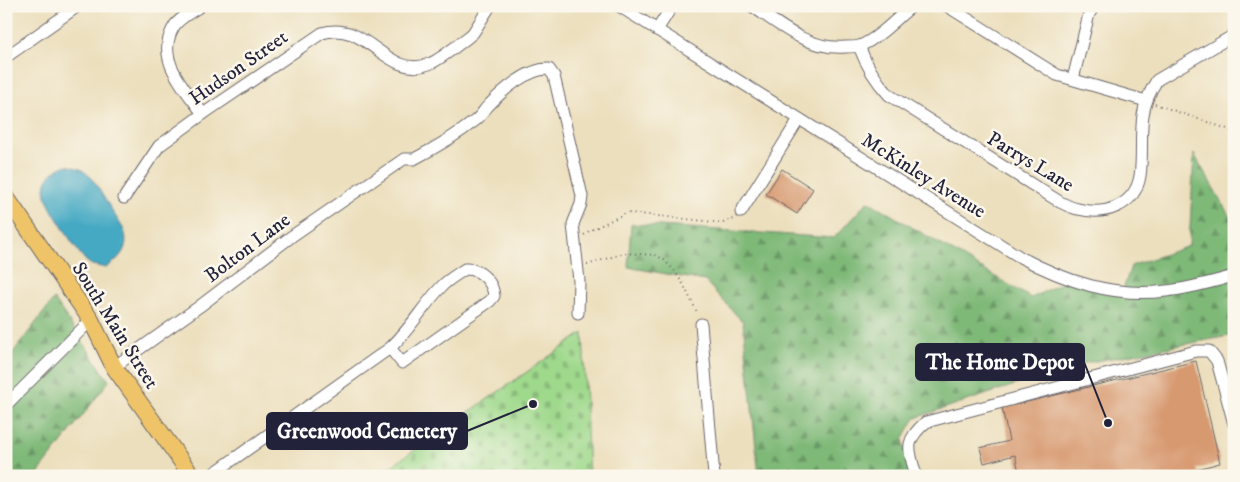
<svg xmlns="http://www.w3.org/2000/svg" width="1240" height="482" font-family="'IM FELL DW Pica',serif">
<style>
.forest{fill:url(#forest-firs);stroke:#506e5a}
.cemetery{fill:url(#cemetery-stones);stroke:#607e64}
.water{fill:#44a9c3;stroke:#33667f}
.building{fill:#d79970}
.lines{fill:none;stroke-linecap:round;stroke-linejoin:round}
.minor-casing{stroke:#696468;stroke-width:13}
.highway-casing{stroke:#696468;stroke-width:18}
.path{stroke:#696468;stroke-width:2;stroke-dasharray:1 4;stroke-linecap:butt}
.minor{stroke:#fff;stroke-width:11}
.highway{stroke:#efc469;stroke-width:16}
.labels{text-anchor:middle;stroke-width:5;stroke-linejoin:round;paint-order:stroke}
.street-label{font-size:20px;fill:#22223b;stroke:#fbf7ec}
.leader{fill:none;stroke:#22223b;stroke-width:2}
.callout-dot{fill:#22223b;stroke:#fbf7ec;stroke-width:2}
.callout{fill:#22223b;stroke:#22223b;stroke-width:2}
.callout-label{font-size:21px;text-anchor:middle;font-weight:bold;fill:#fff}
</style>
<defs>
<pattern id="forest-firs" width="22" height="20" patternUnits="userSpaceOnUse" patternTransform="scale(1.25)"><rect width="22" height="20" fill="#7fb978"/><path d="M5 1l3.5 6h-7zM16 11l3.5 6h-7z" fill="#689664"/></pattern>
<pattern id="cemetery-stones" width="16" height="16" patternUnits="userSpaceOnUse" patternTransform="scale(1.25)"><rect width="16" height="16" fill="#9fd98c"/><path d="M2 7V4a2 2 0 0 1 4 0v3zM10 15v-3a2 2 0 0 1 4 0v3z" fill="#89ba7a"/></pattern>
</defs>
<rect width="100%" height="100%" fill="#fbf7ec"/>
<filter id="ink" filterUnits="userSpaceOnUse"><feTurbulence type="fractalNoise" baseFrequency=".02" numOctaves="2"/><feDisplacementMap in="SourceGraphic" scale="10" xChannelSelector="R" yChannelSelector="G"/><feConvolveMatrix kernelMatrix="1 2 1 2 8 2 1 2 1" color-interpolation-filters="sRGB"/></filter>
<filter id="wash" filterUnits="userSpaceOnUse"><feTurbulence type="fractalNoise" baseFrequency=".0096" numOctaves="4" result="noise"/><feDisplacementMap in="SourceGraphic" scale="20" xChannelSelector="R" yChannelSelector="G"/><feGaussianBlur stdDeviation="1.12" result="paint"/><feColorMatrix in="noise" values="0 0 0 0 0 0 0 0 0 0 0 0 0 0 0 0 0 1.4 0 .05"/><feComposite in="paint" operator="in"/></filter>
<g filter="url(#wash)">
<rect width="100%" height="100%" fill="#ecdfbd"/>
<g class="forest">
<path d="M1194,154L1234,224V335L1075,365L915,418L903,439L910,476H759L743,322L705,281L628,267L631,224L834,238L868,201L1031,298L1068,280L1123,290L1131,266L1189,246Z"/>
<path d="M54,299L109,381L36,476H6V358L8,359Z"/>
</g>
<path class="cemetery" d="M583,333L589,476H377Z"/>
<path class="water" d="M67,165L81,169L92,178L124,230C130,247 121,258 106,268L92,265L86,261C77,251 70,239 63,228C48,204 30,179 67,165Z"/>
<g id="blocks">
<g class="building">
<path d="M782,169L813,189L797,214L766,194Z"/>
<path d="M1196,361L1220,463L1197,469L1199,476H1020L1015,455L984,463L980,448L1009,441L1002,408Z"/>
</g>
</g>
</g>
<g filter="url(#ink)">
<use href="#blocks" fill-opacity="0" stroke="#696468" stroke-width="1"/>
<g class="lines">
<defs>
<g id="minor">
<path d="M200,6C192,12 181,17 175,25C153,58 185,88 203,114"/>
<path d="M619,6L1020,257C1065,281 1114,298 1166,291C1189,289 1212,282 1234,276"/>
<path d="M752,6C780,25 809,50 845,47C849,47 855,47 860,46C879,38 896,19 912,6"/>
<path d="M947,6L1057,75L1146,101"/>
<path d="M657,30L672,6"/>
<path d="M859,46C866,65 875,80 889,95L1060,202C1066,205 1072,208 1078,209C1105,216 1135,206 1140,176C1143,156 1140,135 1143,115C1145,102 1150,91 1157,80L1234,35"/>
<path d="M6,57L78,6"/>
<path d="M1073,79L1089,14L1094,6"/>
<path d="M124,198L159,146L203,114L322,33C368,19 386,80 429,64C440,60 456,46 467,38L473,33L490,6"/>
<path d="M741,212L799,119"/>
<path d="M701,324L714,476"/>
<path d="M114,367L200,306L292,236L404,159H414C435,148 457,135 476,120C481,116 484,110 488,106C502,91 528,68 549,69L554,76L582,196L581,204L573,224L579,281L578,313"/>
<path d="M6,405L91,320"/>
<path d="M210,476L390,348C411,329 423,305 443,285C449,279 458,274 465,269C480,268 493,282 494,296L490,301L402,363L390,348"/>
<path d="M916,476C909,449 903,442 926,422L1196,351H1209L1217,361L1234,424"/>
</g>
<path id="highway" d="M6,197L91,320L114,367L192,476"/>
</defs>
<use href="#minor" class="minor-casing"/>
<use href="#highway" class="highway-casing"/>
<g class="path">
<path d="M1155,104L1230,130L1234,135"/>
<path d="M1234,175L1231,179L1234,184"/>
<path d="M584,235L589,231L624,214L630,213L723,223L734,219"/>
<path d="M587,265L624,253L655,255L663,259L674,270L683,284L698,314"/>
</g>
<use href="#minor" class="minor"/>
<use href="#highway" class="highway"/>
</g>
</g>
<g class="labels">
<g class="street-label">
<text transform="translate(238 67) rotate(-35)" y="7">Hudson Street</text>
<text transform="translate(1031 161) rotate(31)" y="7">Parrys Lane</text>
<text transform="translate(924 175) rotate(32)" y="7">McKinley Avenue</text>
<text transform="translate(247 247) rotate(-37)" y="7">Bolton Lane</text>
<text transform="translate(116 325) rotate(58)" y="7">South Main Street</text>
</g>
</g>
<path class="leader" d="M1108 423L1084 362M533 404L467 431"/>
<g class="callout-dot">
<circle cx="1108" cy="423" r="5"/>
<circle cx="533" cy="404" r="5"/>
</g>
<g class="callout">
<rect x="916" y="344" width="168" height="36" rx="5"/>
<rect x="267" y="413" width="200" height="36" rx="5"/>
</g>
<g class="callout-label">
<text x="1000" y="369">The Home Depot</text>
<text x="367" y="438">Greenwood Cemetery</text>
</g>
<rect width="1240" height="482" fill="none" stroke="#fbf7ec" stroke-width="25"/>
</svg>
